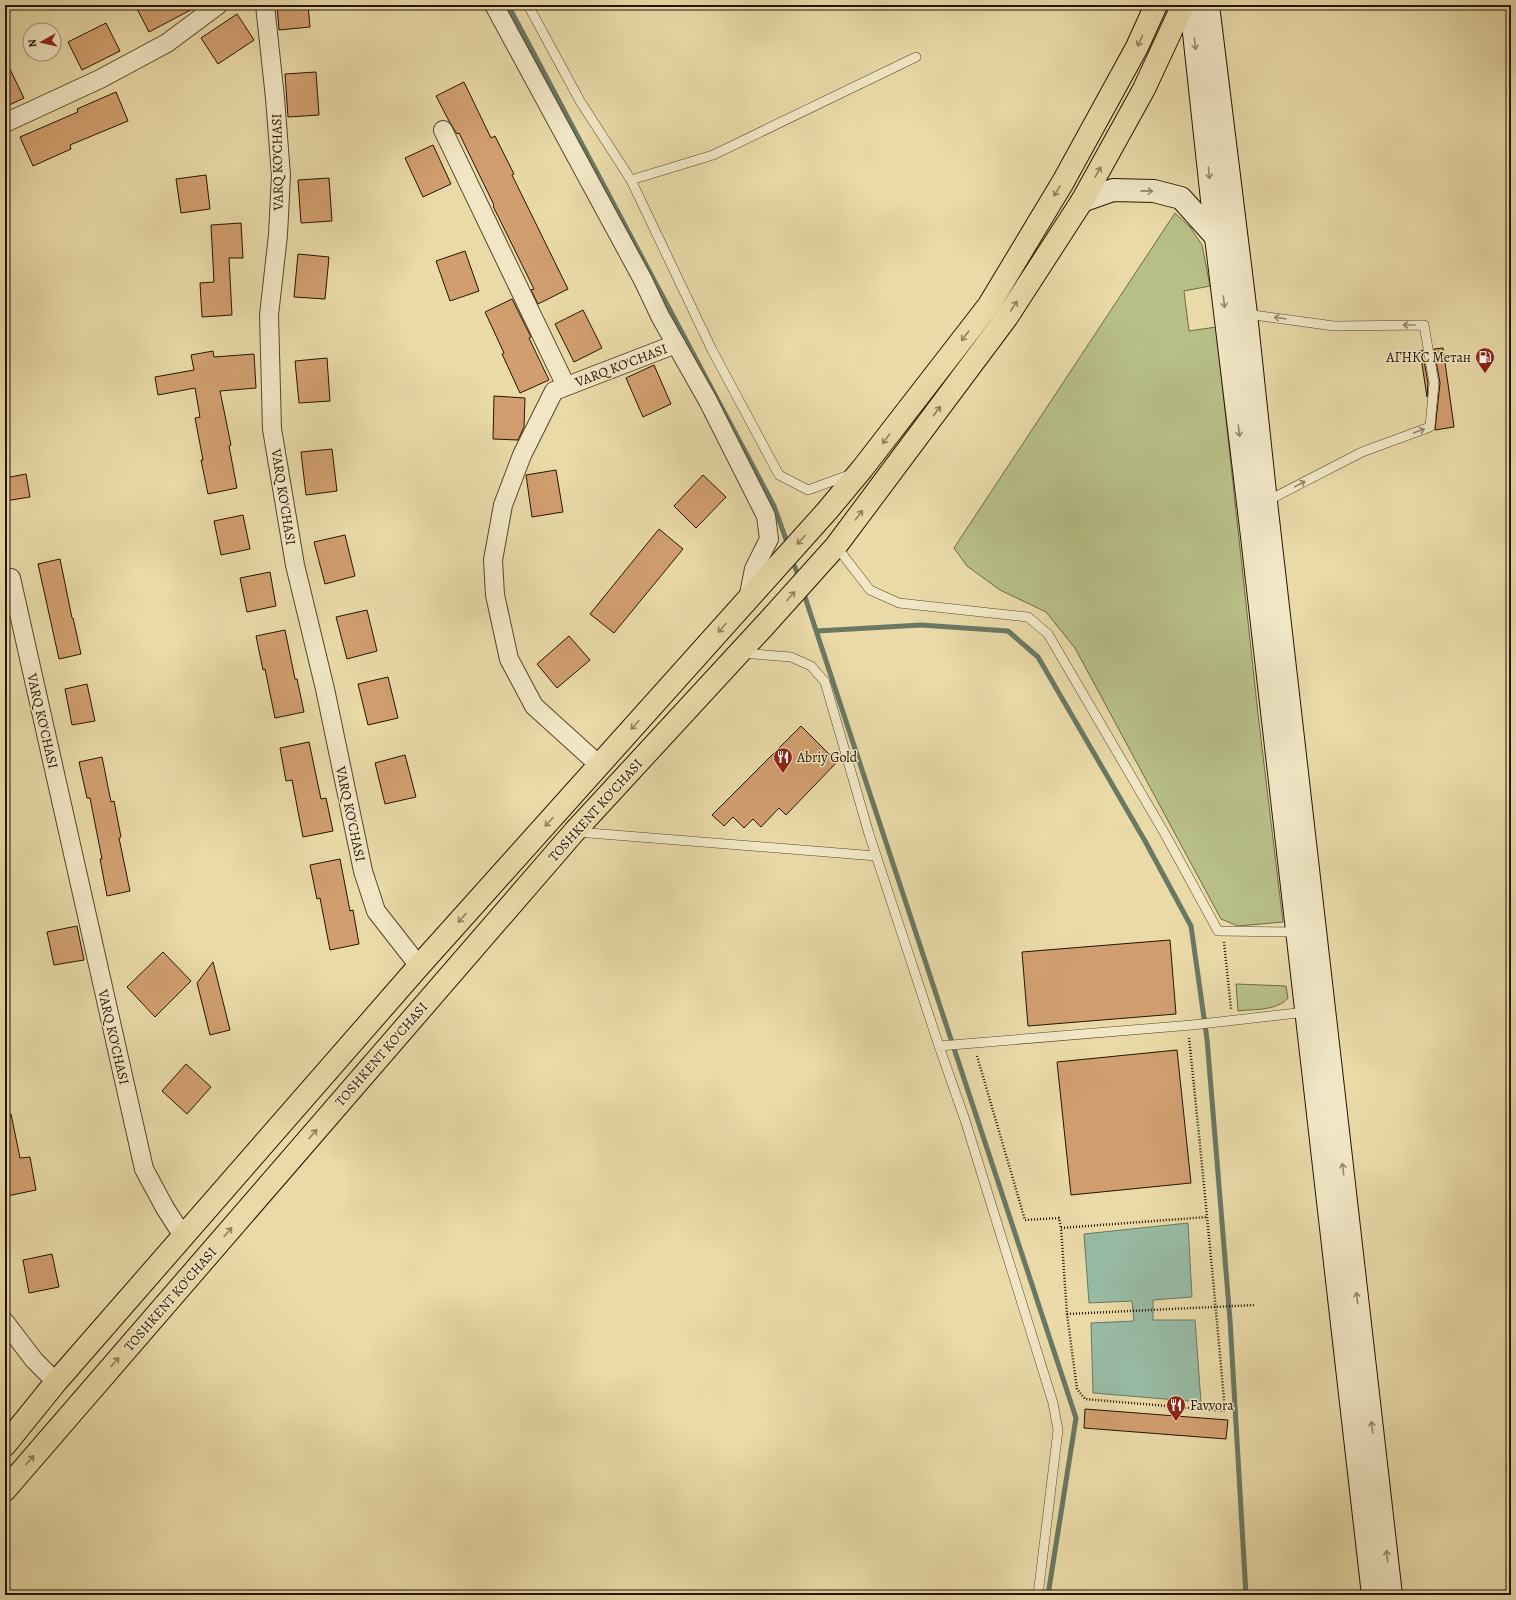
<svg xmlns="http://www.w3.org/2000/svg" width="1516" height="1600" font-family="Alegreya,serif">
<style>
.green{fill:#b7bf87;stroke:#6e6a44}
.water{fill:#98bba5;stroke:#6a7863}
.lines{fill:none;stroke-linecap:round;stroke-linejoin:round}
.stream{stroke:#6a7863;stroke-width:5}
.building{fill:#d19f6f;stroke:#251400}
.lane-casing{stroke:#56462a;stroke-width:10}
.street-casing{stroke:#56462a;stroke-width:20}
.secondary-casing{stroke:#251400;stroke-width:24}
.highway-casing{stroke:#251400;stroke-width:24}
.path{stroke:#251400;stroke-width:2.5;stroke-dasharray:1 2;stroke-linecap:butt}
.lane{stroke:#f1e7c6;stroke-width:9}
.street{stroke:#f1e7c6;stroke-width:18}
.secondary{stroke:#f1e7c6;stroke-width:22}
.highway{stroke:#e9daa8;stroke-width:22}
.oneway{stroke:#91815c}
.oneway2{stroke:#95886d}
.labels{text-anchor:middle;stroke-width:3;stroke-linejoin:round;paint-order:stroke}
.street-label{font-size:14px;fill:#251400;stroke:#f1e7c6}
.poi-label{font-size:14px;fill:#251400;stroke:#f1e7c6;text-anchor:start}
</style>
<rect width="100%" height="100%" fill="#e9daa8"/>
<filter id="stains"><feTurbulence type="fractalNoise" baseFrequency=".005" numOctaves="4"/><feColorMatrix values="0 0 0 0 .2 0 0 0 0 .09 0 0 0 0 .02 0 0 0 .5 -.17"/></filter>
<radialGradient id="worn" r=".72"><stop offset=".6" stop-color="#630" stop-opacity="0"/><stop offset="1" stop-color="#630" stop-opacity=".3"/></radialGradient>
<g class="green">
<path d="M1175,213L1190,227L1202,245L1210,286L1184,291L1189,331L1216,327L1258,714L1283,922L1238,926L1221,919L1075,648L1046,612L1000,590L967,566L954,548Z"/>
<path d="M1236,984L1286,986L1288,998C1277,1011 1254,1009 1238,1011Z"/>
</g>
<path class="water" d="M1188,1223L1192,1297L1153,1300V1320H1195L1201,1402L1093,1393L1091,1323L1134,1321L1132,1301L1089,1303L1084,1234Z"/>
<g class="lines">
<g class="stream">
<path d="M508,5L774,506L788,545"/>
<path d="M792,559L799,578"/>
<path d="M803,591L1076,1418L1048,1595"/>
<path d="M817,631L921,625L1008,631L1038,657L1145,841L1191,926L1207,1039L1230,1320L1246,1595"/>
</g>
</g>
<g class="building">
<path d="M135,5H200L149,32Z"/>
<path d="M277,5H308L310,27L279,30Z"/>
<path d="M237,14L254,40L218,64L201,38Z"/>
<path d="M106,23L120,51L82,70L68,42Z"/>
<path d="M5,59L24,98L5,107Z"/>
<path d="M316,72L319,115L288,117L285,74Z"/>
<path d="M464,82L491,138L495,136L514,174L512,175L568,289L538,304L531,290L534,289L493,206L494,205L459,133L457,134L449,121L436,96Z"/>
<path d="M116,92L128,121L70,145L71,149L33,166L20,137L78,112L77,109Z"/>
<path d="M433,145L451,184L423,197L405,158Z"/>
<path d="M206,175L210,209L181,213L176,179Z"/>
<path d="M329,178L332,221L301,223L298,180Z"/>
<path d="M241,223L243,258H229L232,315L202,317L200,283L214,282L211,225Z"/>
<path d="M465,251L479,291L450,301L436,261Z"/>
<path d="M298,254L329,257L325,299L294,297Z"/>
<path d="M512,299L531,337L529,338L549,380L520,393L502,354L504,353L485,312Z"/>
<path d="M583,310L602,348L574,362L555,324Z"/>
<path d="M1443,348L1454,427L1435,430L1440,383L1434,349Z"/>
<path d="M1422,350L1428,383L1427,397L1420,351Z"/>
<path d="M213,351L214,357L254,354L256,388L220,391L231,445L229,446L237,488L208,494L201,460H203L195,418L200,417L195,388L158,395L155,377L194,370L191,355Z"/>
<path d="M327,358L330,401L299,403L295,361Z"/>
<path d="M654,365L671,404L643,417L626,378Z"/>
<path d="M494,396L525,398L524,427L518,440L493,439Z"/>
<path d="M332,449L337,491L306,495L301,452Z"/>
<path d="M556,470L563,512L532,517L526,475Z"/>
<path d="M26,474L30,497L5,501V478Z"/>
<path d="M703,475L726,497L696,528L674,506Z"/>
<path d="M243,515L250,549L221,555L214,521Z"/>
<path d="M659,529L683,549L614,633L590,614Z"/>
<path d="M345,535L355,576L325,584L314,542Z"/>
<path d="M60,559L72,618H73L81,654L59,659L38,564Z"/>
<path d="M270,572L276,606L247,612L240,578Z"/>
<path d="M367,610L377,651L347,659L336,617Z"/>
<path d="M285,630L295,679H297L304,712L275,718L265,669L263,670L256,636Z"/>
<path d="M569,636L590,660L557,688L537,664Z"/>
<path d="M388,677L398,718L368,725L358,684Z"/>
<path d="M87,684L95,721L72,725L65,689Z"/>
<path d="M801,726L837,762L786,815L779,808L761,827L753,819L744,828L733,817L724,826L712,815Z"/>
<path d="M309,742L321,799L326,798L333,831L303,837L292,780L286,781L280,748Z"/>
<path d="M405,755L416,797L385,804L375,763Z"/>
<path d="M102,757L111,802L114,801L121,837L119,838L130,891L107,896L100,859H102L90,798H87L79,762Z"/>
<path d="M340,859L350,911L353,910L359,944L330,950L320,898L317,899L310,865Z"/>
<path d="M77,926L84,960L54,965L47,932Z"/>
<path d="M1170,940L1176,1014L1028,1026L1022,952Z"/>
<path d="M163,952L191,981L155,1017L127,987Z"/>
<path d="M213,962L230,1030L210,1035L197,983Z"/>
<path d="M1177,1050L1191,1183L1071,1195L1057,1062Z"/>
<path d="M186,1064L211,1087L187,1114L162,1091Z"/>
<path d="M11,1114L20,1158L30,1157L36,1190L7,1196L5,1187V1115Z"/>
<path d="M52,1254L59,1287L29,1293L23,1260Z"/>
<path d="M1085,1409L1228,1420L1226,1439L1084,1428Z"/>
</g>
<g class="lines">
<defs>
<g id="lane">
<path d="M528,5L580,101L631,180L712,350L779,475L808,490L852,474"/>
<path d="M631,180L713,155L916,57"/>
<path d="M1246,314L1334,326L1424,325L1434,383L1430,427L1362,452L1267,501"/>
<path d="M836,546L870,590L899,603L1028,617L1048,634L1165,834L1218,931L1297,932"/>
<path d="M741,653L791,657L811,666L825,682L869,834L939,1046L965,1120L1053,1403L1058,1430L1038,1595"/>
<path d="M577,832L876,856"/>
<path d="M939,1046L1192,1025L1306,1012"/>
</g>
<g id="street">
<path d="M265,5L275,98L281,175L278,235L269,315L272,429L295,565L325,689L363,871L376,911L419,966"/>
<path d="M494,5L643,280L660,316L708,401L766,516L769,539L754,569L748,599"/>
<path d="M5,123L100,79L167,43L218,5"/>
<path d="M443,130L566,386"/>
<path d="M5,578H11L144,1169L165,1208L183,1236"/>
<path d="M599,765L534,706L509,659L495,595L493,560L503,505L522,455L554,391L676,344"/>
<path d="M5,1322L34,1360L56,1382"/>
</g>
<g id="secondary">
<path d="M1191,5L1216,237L1251,528L1373,1595"/>
<path d="M1208,5L1246,314L1266,502L1391,1595"/>
<path d="M1082,201L1113,190L1154,191L1181,198L1216,237"/>
</g>
<g id="highway">
<path d="M5,1445L56,1382L419,966L827,511L862,469L989,305L1063,182L1137,47L1156,5"/>
<path d="M5,1490L574,832L765,625L836,546L1007,317L1082,201L1144,89L1183,5"/>
</g>
</defs>
<use href="#lane" class="lane-casing"/>
<use href="#street" class="street-casing"/>
<use href="#secondary" class="secondary-casing"/>
<use href="#highway" class="highway-casing"/>
<g class="path">
<path d="M1224,942L1231,1009"/>
<path d="M1189,1038C1202,1162 1214,1286 1225,1411L1085,1399L1077,1389L1067,1314L1061,1228L1207,1217"/>
<path d="M977,1056L1025,1220L1059,1218L1061,1228"/>
<path d="M1067,1314L1255,1305"/>
</g>
<use href="#lane" class="lane"/>
<use href="#street" class="street"/>
<use href="#secondary" class="secondary"/>
<use href="#highway" class="highway"/>
</g>
<defs><path id="oneway-shaft" d="M-6 0H5M1.5-3L5.5 0L1.5 3" fill="none" stroke-width="1.6" stroke-linecap="round" stroke-linejoin="round"/></defs>
<g class="oneway">
<use href="#oneway-shaft" transform="translate(1140 41) rotate(115)"/>
<use href="#oneway-shaft" transform="translate(1098 172) rotate(-61)"/>
<use href="#oneway-shaft" transform="translate(1057 191) rotate(121)"/>
<use href="#oneway-shaft" transform="translate(1014 306) rotate(-57)"/>
<use href="#oneway-shaft" transform="translate(965 336) rotate(127)"/>
<use href="#oneway-shaft" transform="translate(937 411) rotate(-53)"/>
<use href="#oneway-shaft" transform="translate(886 439) rotate(127)"/>
<use href="#oneway-shaft" transform="translate(859 515) rotate(-53)"/>
<use href="#oneway-shaft" transform="translate(801 540) rotate(132)"/>
<use href="#oneway-shaft" transform="translate(791 596) rotate(-48)"/>
<use href="#oneway-shaft" transform="translate(722 628) rotate(132)"/>
<use href="#oneway-shaft" transform="translate(635 725) rotate(132)"/>
<use href="#oneway-shaft" transform="translate(549 822) rotate(132)"/>
<use href="#oneway-shaft" transform="translate(462 918) rotate(132)"/>
<use href="#oneway-shaft" transform="translate(313 1134) rotate(-49)"/>
<use href="#oneway-shaft" transform="translate(228 1232) rotate(-49)"/>
<use href="#oneway-shaft" transform="translate(115 1362) rotate(-49)"/>
<use href="#oneway-shaft" transform="translate(30 1460) rotate(-49)"/>
</g>
<g class="oneway2">
<use href="#oneway-shaft" transform="translate(1195 44) rotate(84)"/>
<use href="#oneway-shaft" transform="translate(1209 173) rotate(84)"/>
<use href="#oneway-shaft" transform="translate(1147 191) rotate(1)"/>
<use href="#oneway-shaft" transform="translate(1224 302) rotate(83)"/>
<use href="#oneway-shaft" transform="translate(1280 318) rotate(-172)"/>
<use href="#oneway-shaft" transform="translate(1409 325) rotate(180)"/>
<use href="#oneway-shaft" transform="translate(1239 431) rotate(83)"/>
<use href="#oneway-shaft" transform="translate(1419 431) rotate(-20)"/>
<use href="#oneway-shaft" transform="translate(1300 484) rotate(-28)"/>
<use href="#oneway-shaft" transform="translate(1343 1169) rotate(-97)"/>
<use href="#oneway-shaft" transform="translate(1357 1298) rotate(-97)"/>
<use href="#oneway-shaft" transform="translate(1372 1427) rotate(-97)"/>
<use href="#oneway-shaft" transform="translate(1387 1556) rotate(-97)"/>
</g>
<defs>
<symbol id="fuel-pin" viewBox="-11 -11 22 30"><path d="M0 17L-7.5 6A9.5 9.5 0 1 1 7.5 6Z" fill="#8f2418" stroke="#f1e7c6"/><path d="M-5.5-6h7V0h2V4h1.3V-2.5L3-4.5l.8-.8L6-3V5H2.5V1h-1V6h-7ZM-4.2-4.7v3.2H.2V-4.7Z" fill="#fff"/></symbol>
<symbol id="restaurant-pin" viewBox="-11 -11 22 30"><path d="M0 17L-7.5 6A9.5 9.5 0 1 1 7.5 6Z" fill="#8f2418" stroke="#f1e7c6"/><path d="M-5-6h1v4h1v-4h1v4h1v-4h1v5L-1.5 .5V6h-2V.5L-5-1ZM5-6V6H3V1.5H1.5Q1.5-4 5-6Z" fill="#fff"/></symbol>
</defs>
<g fill-rule="evenodd">
<use href="#fuel-pin" x="1474" y="346" width="22" height="30"/>
<use href="#restaurant-pin" x="772" y="746" width="22" height="30"/>
<use href="#restaurant-pin" x="1165" y="1394" width="22" height="30"/>
</g>
<g class="labels">
<g class="street-label">
<text transform="translate(277 162) rotate(-91)" y="5">VARQ KO'CHASI</text>
<text transform="translate(621 365) rotate(-21)" y="5">VARQ KO'CHASI</text>
<text transform="translate(284 497) rotate(81)" y="5">VARQ KO'CHASI</text>
<text transform="translate(43 721) rotate(77)" y="5">VARQ KO'CHASI</text>
<text transform="translate(595 810) rotate(-48)" y="5">TOSHKENT KO'CHASI</text>
<text transform="translate(351 814) rotate(78)" y="5">VARQ KO'CHASI</text>
<text transform="translate(114 1037) rotate(77)" y="5">VARQ KO'CHASI</text>
<text transform="translate(381 1054) rotate(-49)" y="5">TOSHKENT KO'CHASI</text>
<text transform="translate(170 1299) rotate(-49)" y="5">TOSHKENT KO'CHASI</text>
</g>
<g class="poi-label">
<text x="1471" y="362" text-anchor="end">АГНКС Метан</text>
<text x="797" y="762">Abriy Gold</text>
<text x="1190" y="1410">Favvora</text>
</g>
</g>
<rect width="1516" height="1600" fill="none" stroke="#e9daa8" stroke-width="20"/>
<rect x="6" y="6" width="1504" height="1588" fill="none" stroke="#251400" stroke-width="2"/>
<rect x="10" y="10" width="1496" height="1580" fill="none" stroke="#251400"/>
<g transform="translate(42 42) rotate(262)"><circle r="19" fill="#f1e7c6" stroke="#9f9377"/>
<path d="M0-3L7 15L0 10L-7 15Z" fill="#8f2418"/>
<text y="-6" font-size="11" font-weight="bold" text-anchor="middle" fill="#251400">N</text>
</g>
<rect width="100%" height="100%" filter="url(#stains)"/>
<rect width="100%" height="100%" fill="url(#worn)"/>
</svg>
